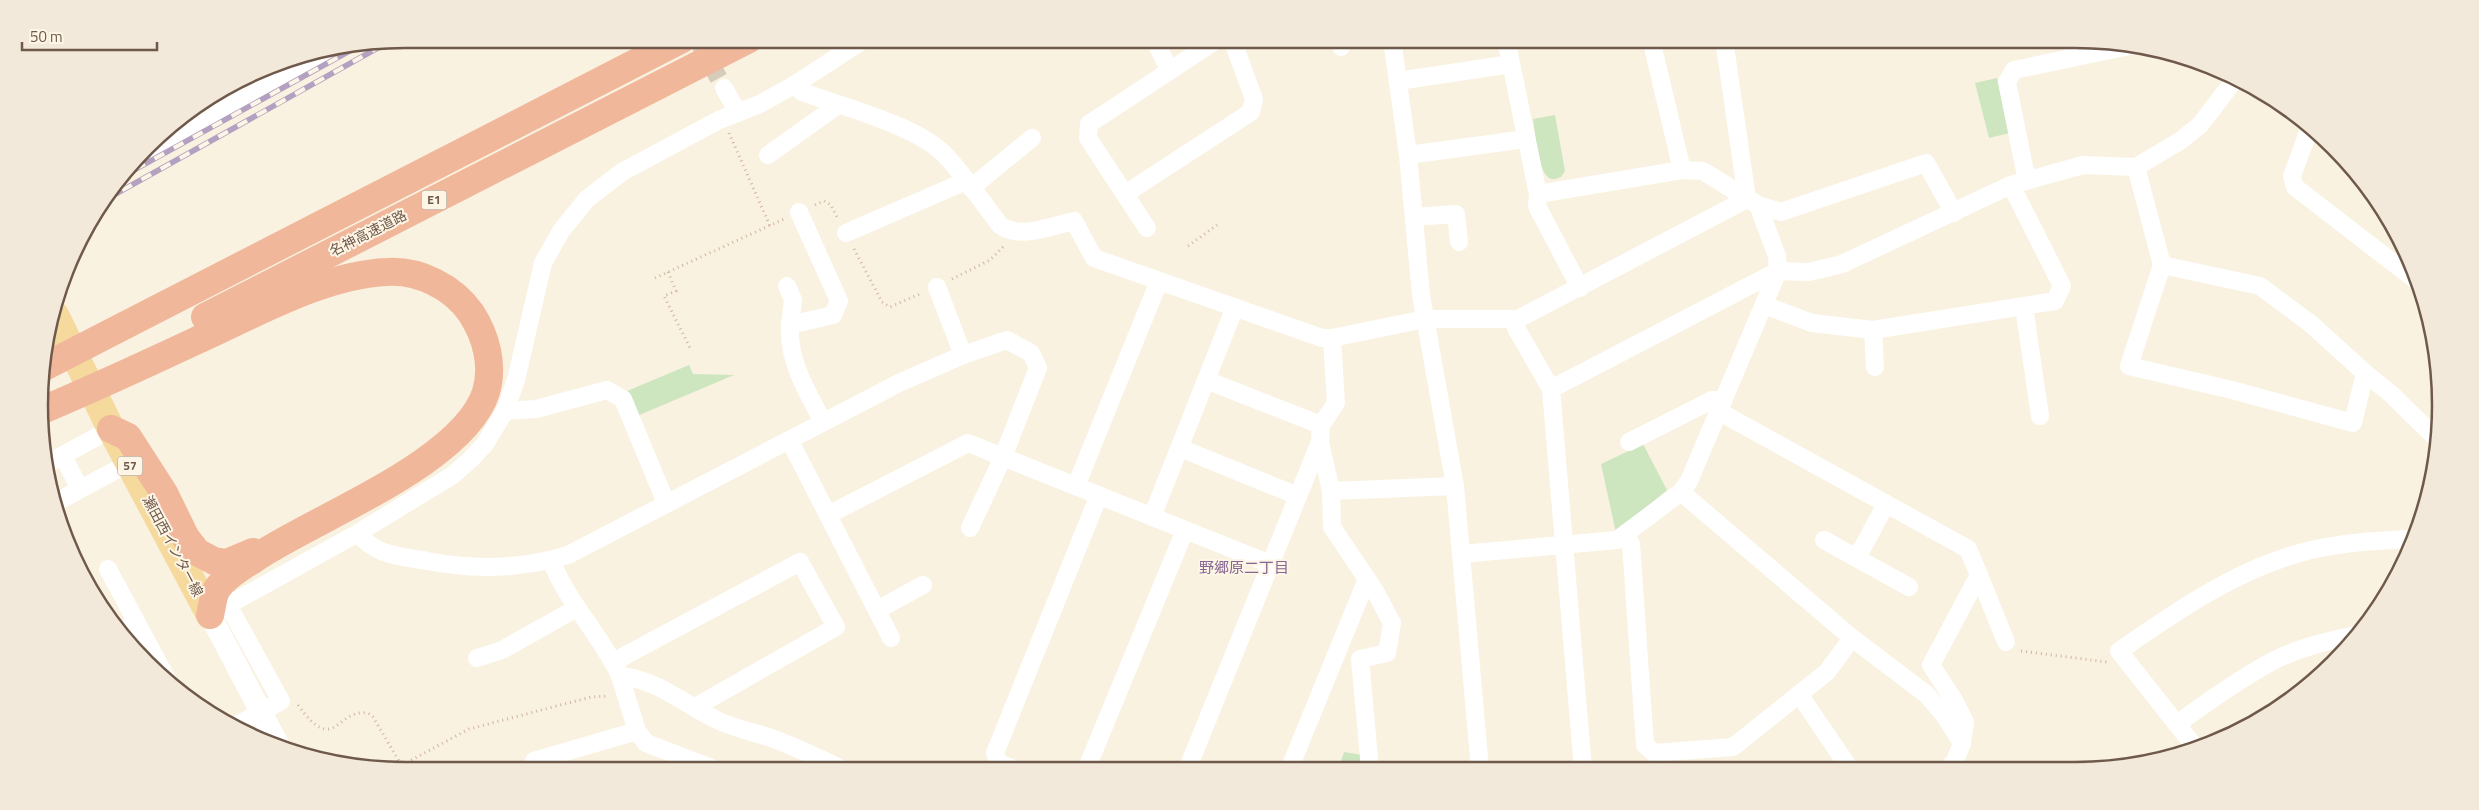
<svg xmlns="http://www.w3.org/2000/svg" width="2479" height="810" font-family="'Titillium Web','Noto Sans JP',sans-serif">
<style>
.education{fill:#eeddf6}
.green{fill:#cde6c0}
.lines{fill:none;stroke-linecap:round;stroke-linejoin:round}
.minor-tunnel{stroke:#d7ccba;stroke-width:18;stroke-dasharray:18 9;stroke-linecap:butt}
.path{stroke:#d1b59e;stroke-width:3;stroke-dasharray:1 4;stroke-linecap:butt}
.minor{stroke:#fff;stroke-width:18}
.tertiary{stroke:#fff;stroke-width:22}
.primary{stroke:#f5d99d;stroke-width:28}
.motorway{stroke:#f0b79b;stroke-width:28}
.rail-casing{stroke:#b4a1c1;stroke-width:5.5}
.rail{stroke:#fdf6e6;stroke-width:4;stroke-dasharray:11;stroke-linecap:butt}
.labels{text-anchor:middle;stroke-width:4;stroke-linejoin:round;paint-order:stroke}
.shield{fill:#fdf6e6;stroke:#9a8879;stroke-width:1}
.shield-label{font-size:12px;font-weight:bold;fill:#6f594a}
.street-label{font-size:14px;fill:#6f594a;stroke:#fdf6e6}
.neighbourhood-label{font-size:15px;fill:#866692;stroke:#fdf6e6}
.rim{fill:none;stroke:#6f594a;stroke-width:2.5}
</style>
<rect width="100%" height="100%" fill="#faf2e0"/>
<path class="education" d="M287,60L193,111L265,67Z"/>
<g class="green">
<path d="M1997,78L2010,133L1989,138L1975,83Z"/>
<path d="M1555,115L1565,171L1561,177C1556,179 1551,181 1547,176C1538,168 1535,132 1533,119Z"/>
<path d="M689,365L693,374L734,375L637,416L627,391Z"/>
<path d="M1643,444L1667,490L1616,533L1601,464Z"/>
<path d="M1344,752L1363,755L1364,769L1338,770Z"/>
</g>
<g class="lines">
<path class="minor-tunnel" d="M697,39L724,88"/>
<g class="path">
<path d="M729,133L770,226"/>
<path d="M815,205L824,201L831,205L838,219"/>
<path d="M1188,246L1217,225"/>
<path d="M854,249L882,302L890,307L922,293"/>
<path d="M668,272L676,291L664,296L691,350"/>
<path d="M655,278L784,219"/>
<path d="M952,279L990,260L1004,246"/>
<path d="M2021,651L2107,662"/>
<path d="M298,705C335,757 336,708 368,713L373,717L399,761L406,763L469,729L591,697L608,696"/>
</g>
<g class="minor">
<path d="M1154,39L1170,71"/>
<path d="M1340,39L1341,47"/>
<path d="M1392,39L1408,155L1421,295L1455,486L1480,769"/>
<path d="M1506,39L1538,194L1537,206L1580,288"/>
<path d="M1651,39L1682,170"/>
<path d="M2070,39L2075,57"/>
<path d="M1398,81L1511,64"/>
<path d="M794,85L802,92C841,106 918,126 945,155C965,176 982,202 1000,225C1020,240 1051,226 1074,221L1094,258L1322,338H1332L1425,319H1518L1747,199L1724,39"/>
<path d="M724,88L738,113"/>
<path d="M2310,127L2292,176L2295,187L2418,282"/>
<path d="M139,155L336,45"/>
<path d="M768,155L838,105"/>
<path d="M1408,155L1526,139"/>
<path d="M2136,167L2162,265L2260,286L2311,324L2365,373L2391,394L2437,439"/>
<path d="M2027,181L2007,82L2014,70L2134,45"/>
<path d="M971,188L1032,138"/>
<path d="M1125,194L1251,112L1254,99L1232,39"/>
<path d="M1758,205L1781,212L1926,163L1954,213"/>
<path d="M799,212L839,301L833,315L790,325C788,362 807,391 823,422"/>
<path d="M1414,217L1456,214L1459,242"/>
<path d="M1147,228L1088,138L1089,124L1218,39"/>
<path d="M846,233L966,181"/>
<path d="M2162,265L2129,366L2232,390L2353,423L2365,373"/>
<path d="M787,286L793,300L790,325"/>
<path d="M937,287L963,355"/>
<path d="M1764,305L1812,323L1873,330L2055,301L2062,286L2011,185"/>
<path d="M2024,307L2040,416"/>
<path d="M1518,319L1516,328L1551,389L1583,769"/>
<path d="M1873,330L1875,367"/>
<path d="M1206,380L1321,425"/>
<path d="M1551,389L1778,271L1809,272L1842,264L2011,185L2083,165L2136,167L2180,141L2200,125L2236,78"/>
<path d="M505,411L536,409L607,390L623,399L666,503"/>
<path d="M1718,411L1968,549L1979,575L1931,665L1955,702L1965,722L1962,743"/>
<path d="M790,441L891,638"/>
<path d="M1320,442L1331,491L1332,527L1375,591L1392,623L1387,653L1360,659L1370,769"/>
<path d="M1629,442L1712,400L1723,401"/>
<path d="M1180,448L1298,496"/>
<path d="M63,456L80,489"/>
<path d="M45,465L111,429"/>
<path d="M1076,486L1159,281"/>
<path d="M1331,491L1455,486"/>
<path d="M1681,492L1852,638L1926,694L1944,715L1962,743L1955,761L1948,768"/>
<path d="M53,504L129,463"/>
<path d="M828,515L968,443L1270,564"/>
<path d="M1152,517L1235,307"/>
<path d="M358,533C375,556 401,556 427,561C474,570 522,569 568,555L899,383L963,355L1007,340L1031,353L1038,368L1003,457L970,528"/>
<path d="M1625,535L1631,544L1645,745L1654,753L1733,747L1827,672L1852,638"/>
<path d="M1824,540L1909,587"/>
<path d="M1461,554L1617,540L1681,492L1689,481L1778,271L1777,256L1758,205L1703,171L1682,170L1538,194"/>
<path d="M1857,558L1886,504"/>
<path d="M551,560C567,602 601,635 620,676C653,678 684,703 713,718C731,728 754,732 774,739C798,748 821,759 844,770"/>
<path d="M108,569L169,683"/>
<path d="M1979,575L2006,642"/>
<path d="M228,605L281,701L234,727"/>
<path d="M877,610L923,585"/>
<path d="M210,615L358,533L453,475L471,459L485,444L505,411L516,380L543,263L561,231L587,199L622,172L719,120L760,104L794,85L865,39"/>
<path d="M120,632L137,623"/>
<path d="M477,658L502,650L577,608"/>
<path d="M613,662L800,562L836,627L695,707"/>
<path d="M620,676L637,731L646,743L719,771"/>
<path d="M1799,694L1850,769"/>
<path d="M2177,724C2207,702 2238,680 2271,662C2297,648 2327,641 2356,635"/>
<path d="M2194,746L2119,651C2174,613 2231,573 2296,554C2333,543 2372,541 2410,539"/>
<path d="M534,761L637,731"/>
<path d="M1016,770L999,763L995,753L1099,495"/>
<path d="M1086,770L1185,530"/>
<path d="M1187,770L1320,442L1321,425L1336,403L1332,338"/>
<path d="M1289,770L1367,579"/>
</g>
<path class="tertiary" d="M210,615L280,748"/>
<path class="primary" d="M55,315L111,429L210,615"/>
<g class="motorway">
<path d="M205,317L749,39"/>
<path d="M42,368L682,39"/>
<path d="M40,411C100,386 159,358 217,331C268,307 331,274 387,272C419,270 453,287 471,313C486,336 494,365 486,392C464,462 317,517 257,557C244,566 226,575 217,589C213,595 212,608 210,615"/>
<path d="M111,429L128,437L164,493L186,538L197,552L214,561L227,563L253,552"/>
</g>
<defs>
<g id="rail">
<path d="M116,180L364,43"/>
<path d="M103,201L392,40"/>
</g>
</defs>
<use href="#rail" class="rail-casing"/>
<use href="#rail" class="rail"/>
</g>
<g class="labels">
<g class="shield">
<rect x="421.5" y="190.5" width="25" height="19" rx="4"/>
<rect x="117.5" y="456.5" width="25" height="19" rx="4"/>
</g>
<g class="shield-label">
<text x="434" y="204">E1</text>
<text x="130" y="470">57</text>
</g>
<g class="street-label">
<text transform="translate(368 233) rotate(-27)" y="5">名神高速道路</text>
<text transform="translate(173 546) rotate(62)" y="5">瀬田西インター線</text>
</g>
<g class="neighbourhood-label">
<text x="1244" y="573">野郷原二丁目</text>
</g>
</g>
<path d="M0 0H2479V810H0ZM405 48H2075A357 357 0 0 1 2432 405V405A357 357 0 0 1 2075 762H405A357 357 0 0 1 48 405V405A357 357 0 0 1 405 48Z" fill="#f2e9da" fill-rule="evenodd"/>
<path class="rim" d="M405 48H2075A357 357 0 0 1 2432 405V405A357 357 0 0 1 2075 762H405A357 357 0 0 1 48 405V405A357 357 0 0 1 405 48Z"/>
<path d="M22 42v8h135v-8" fill="none" stroke="#6f594a" stroke-width="2.5"/>
<text x="30" y="42" font-size="15" fill="#6f594a" stroke="#fdf6e6" stroke-width="4" paint-order="stroke">50 m</text>
</svg>
